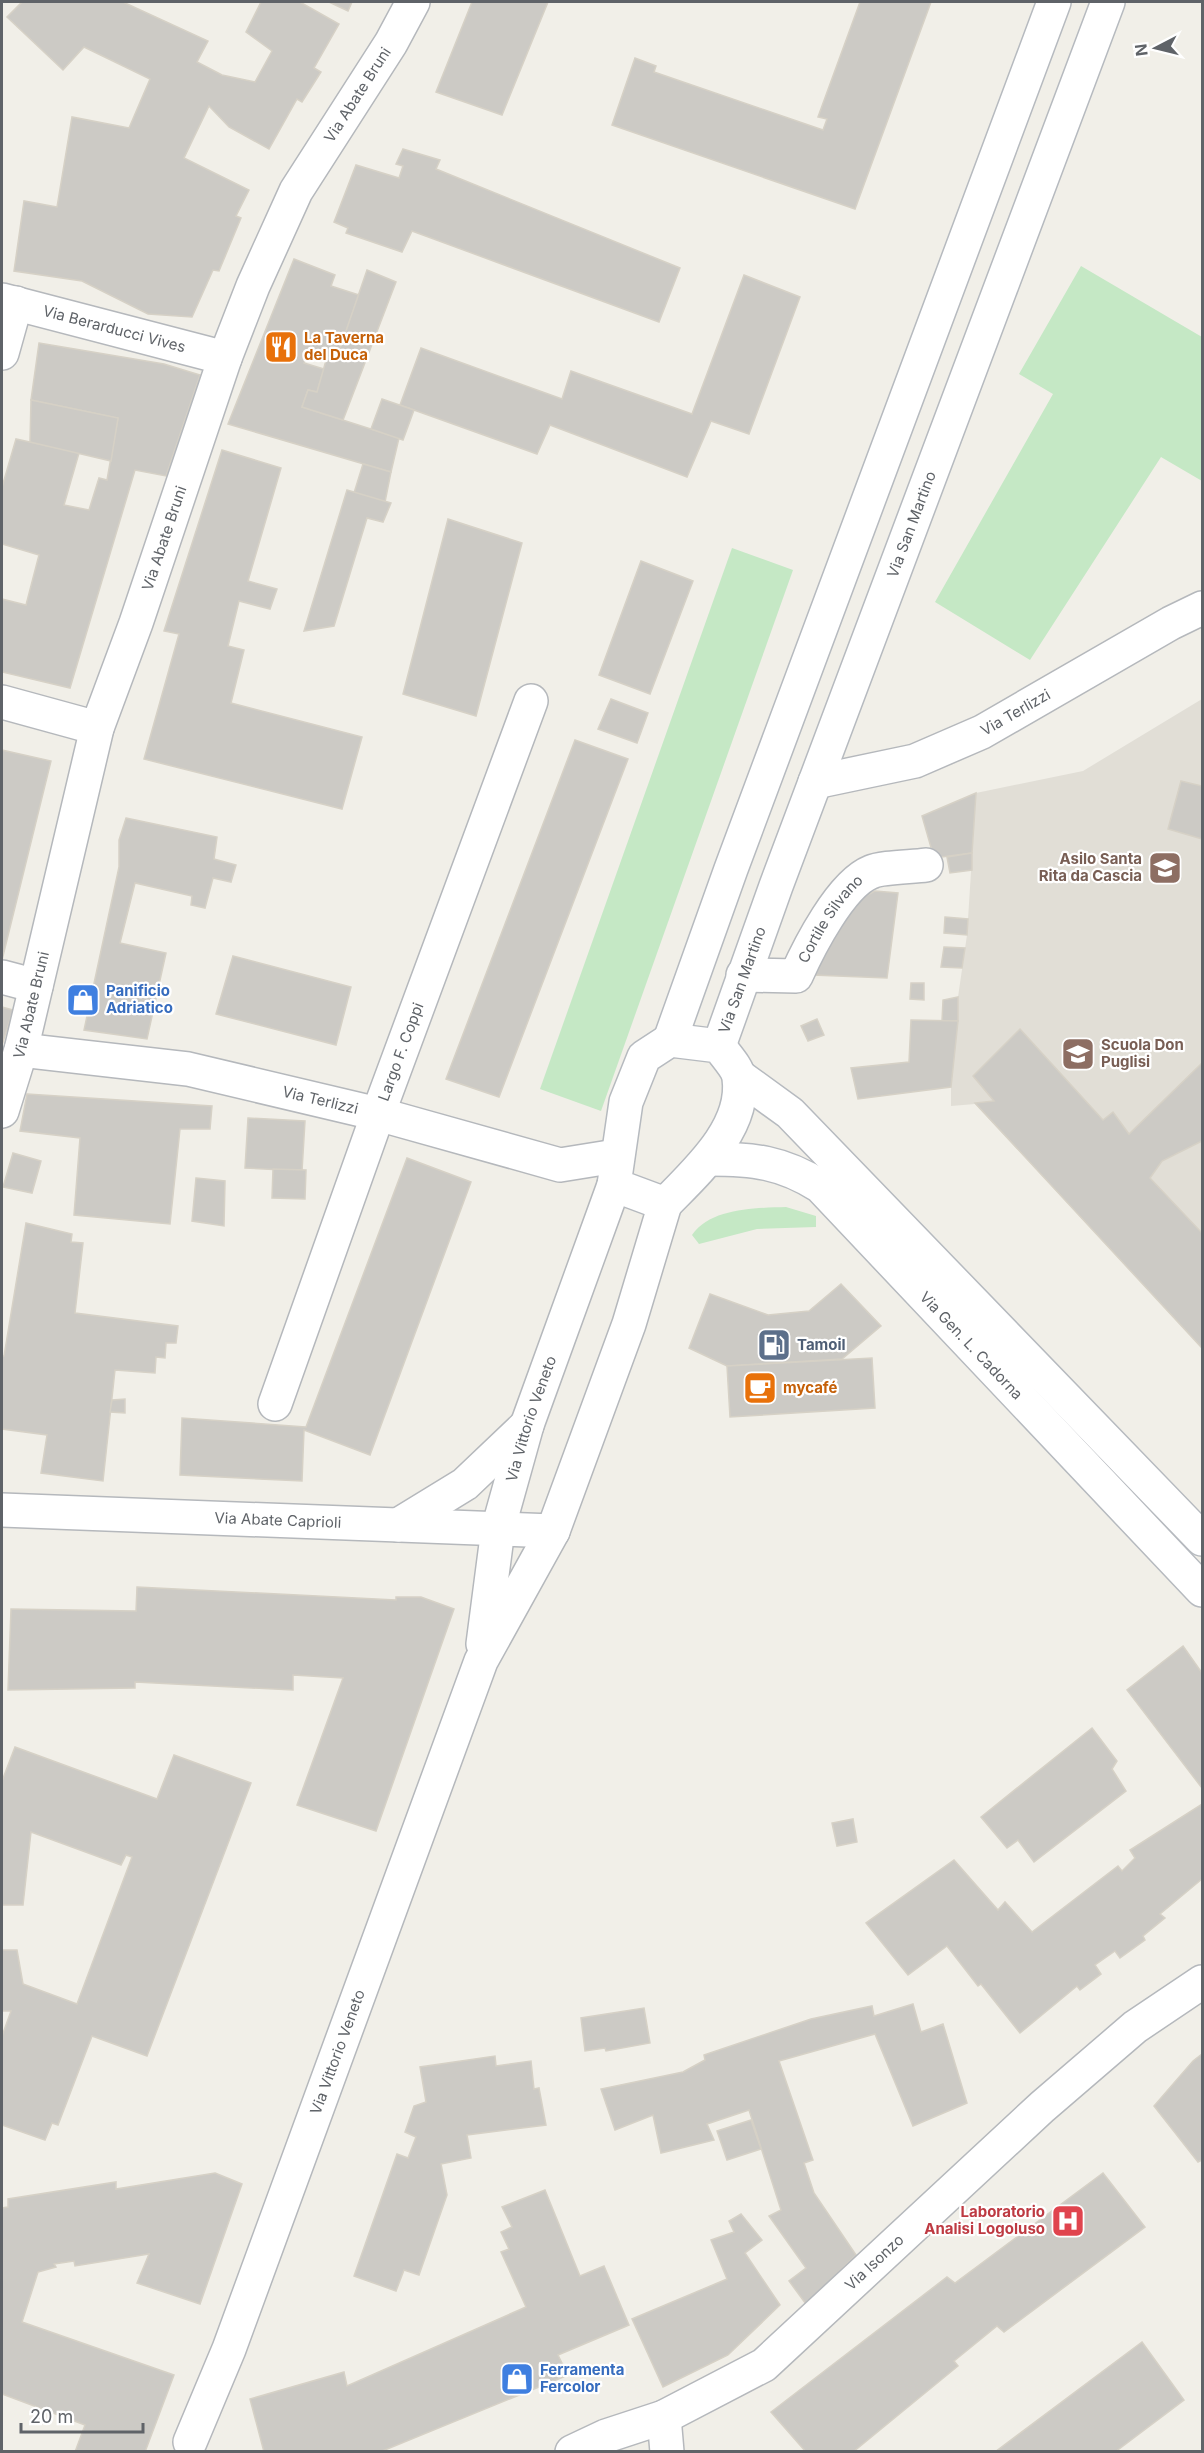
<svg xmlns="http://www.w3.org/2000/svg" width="1204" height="2453" font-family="Inter,sans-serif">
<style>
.education{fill:#e1ded6}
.green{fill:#c5e8c5}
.building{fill:#cccac5;stroke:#d6d1c6;stroke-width:1.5}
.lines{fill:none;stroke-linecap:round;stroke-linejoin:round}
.minor-casing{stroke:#b5b8bc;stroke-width:36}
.tertiary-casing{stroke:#b5b8bc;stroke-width:36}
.secondary-casing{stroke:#b6babf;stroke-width:36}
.minor{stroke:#fff;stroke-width:33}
.tertiary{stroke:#fff;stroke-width:33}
.secondary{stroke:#fff;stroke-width:33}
.labels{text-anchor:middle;stroke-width:4.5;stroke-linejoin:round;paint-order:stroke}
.street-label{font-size:15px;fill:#5f6368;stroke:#fff}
.food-label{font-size:15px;font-weight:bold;fill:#c56008;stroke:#fff;text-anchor:start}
.education-label{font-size:15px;font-weight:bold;fill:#785e54;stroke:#fff;text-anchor:end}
.shop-label{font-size:15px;font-weight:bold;fill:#366cbe;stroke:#fff;text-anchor:start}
.service-label{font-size:15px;font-weight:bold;fill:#4e5e75;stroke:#fff;text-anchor:start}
.health-label{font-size:15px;font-weight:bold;fill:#be3a42;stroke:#fff;text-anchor:end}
</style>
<rect width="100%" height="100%" fill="#f1efe8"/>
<path class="education" d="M1202,699V1348L975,1104L951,1106V1087L958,997L967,935L976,793L1083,771Z"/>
<g class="green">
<path d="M1081,266L1202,337V481L1161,457L1030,660L935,602L1053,394L1019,374Z"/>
<path d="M732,548L793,570L601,1111L540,1089Z"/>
<path d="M786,1207L816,1216V1227L757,1229L699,1244L692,1235C711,1208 755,1208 786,1207Z"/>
</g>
<g class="building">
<path d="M22,2H123L208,41L197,62L222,75L255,82L272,51L246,32L261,2H300L339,24L314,68L321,72L302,102L297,99L269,149L229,127L209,106L184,158L249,190L236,216L241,218L219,271L213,270L192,317L148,314L82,281L14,271L24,201L57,207L72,117L129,128L150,79L84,47L63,70L7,17Z"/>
<path d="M329,2H352L348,11Z"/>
<path d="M472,2H548L502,115L436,92Z"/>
<path d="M860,2H931L855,209L612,125L635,58L656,66L654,72L823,130L827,119L818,117Z"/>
<path d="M403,149L440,160L436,169L680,268L659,322L412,231L402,252L346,233L348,228L334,222L356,165L399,178L403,166L396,164Z"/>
<path d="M294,259L335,275L331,286L359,295L336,360L309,352L304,363L324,369L317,392L308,390L302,407L399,438L391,472L228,424Z"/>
<path d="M367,270L396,282L343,420L302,407L308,390L317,392L327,357L336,360Z"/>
<path d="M744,275L800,297L749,434L711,421L687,477L550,425L537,454L400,405L421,348L562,399L571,371L692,414Z"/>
<path d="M39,343L164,364L200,375L166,476L135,470L70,688L2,672V599L26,605L39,555L2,544V487L16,439L79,453L64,505L89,510L99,478L107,480L118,418L31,400Z"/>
<path d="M382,399L414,410L403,440L371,429Z"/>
<path d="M31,400L118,418L111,461L30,442Z"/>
<path d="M222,450L281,468L248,581L277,589L270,609L239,601L228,646L244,650L231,703L362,737L342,809L144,759L179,634L164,631Z"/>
<path d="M363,464L391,472L385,502L354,493Z"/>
<path d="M347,490L391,503L383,522L367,518L334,626L304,631Z"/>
<path d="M448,519L522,543L476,716L403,694Z"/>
<path d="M641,561L693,581L650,694L599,675Z"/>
<path d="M611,699L648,713L637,743L598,729Z"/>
<path d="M575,740L628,759L499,1097L446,1079Z"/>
<path d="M2,750L51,761L2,960Z"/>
<path d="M1181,781L1202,786V839L1168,829Z"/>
<path d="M976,793L972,853L934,858L922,816Z"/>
<path d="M126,818L217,837L214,859L236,865L231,882L213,878L205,908L191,905L192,896L135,883L120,943L166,953L147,1039L84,1030L119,867V840Z"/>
<path d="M972,853V870L950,873L947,857Z"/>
<path d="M875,891L898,893L887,978L813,975L854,902Z"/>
<path d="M945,917L968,919L967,935L944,933Z"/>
<path d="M944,947L965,948L962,968L941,967Z"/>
<path d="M233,956L351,987L336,1045L216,1014Z"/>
<path d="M911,983H924V1000L910,999Z"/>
<path d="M958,997V1021H942L943,1000Z"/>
<path d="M2,1007L13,1010L2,1045Z"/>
<path d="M817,1019L824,1035L808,1041L801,1026Z"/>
<path d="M911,1020L958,1021L951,1087L858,1099L851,1068L909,1062Z"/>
<path d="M1020,1029L1103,1120L1113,1112L1129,1134L1202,1063V1141L1162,1161L1150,1178L1202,1233V1348L975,1103L994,1101L973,1076Z"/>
<path d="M27,1094L212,1106L210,1129H180L170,1224L74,1215L80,1138L20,1131Z"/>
<path d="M248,1118L305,1121L302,1171L245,1168Z"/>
<path d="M13,1153L41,1161L32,1193L3,1187Z"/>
<path d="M407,1158L471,1182L370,1455L304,1430L302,1481L180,1475L182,1418L306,1427Z"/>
<path d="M273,1169L306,1170L305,1199L272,1198Z"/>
<path d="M196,1178L225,1181L224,1226L192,1221Z"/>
<path d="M26,1223L72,1234L71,1242L83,1243L75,1313L178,1326L176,1343H166L165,1358L156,1357L155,1373L115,1370L103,1481L41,1473L47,1435L2,1429V1356H4Z"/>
<path d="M841,1284L881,1326L842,1359L727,1366L689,1348L710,1294L768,1315L809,1311Z"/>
<path d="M872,1358L875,1408L730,1417L727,1366Z"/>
<path d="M125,1399V1413L110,1412L112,1400Z"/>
<path d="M137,1587L396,1600V1597H421L454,1609L376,1831L297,1805L343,1678L293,1675V1690L135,1682V1688L8,1690L11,1609L136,1611Z"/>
<path d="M1183,1646L1202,1673V1788L1127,1690Z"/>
<path d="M1092,1728L1117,1761L1112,1769L1126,1791L1034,1862L1018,1840L1007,1848L981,1817Z"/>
<path d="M15,1747L157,1799L174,1755L251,1783L147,2056L92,2036L58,2125L52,2123L45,2140L2,2125V2036L11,2011H2V1950H17L23,1984L77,2004L132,1857L126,1855L121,1865L31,1832L23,1905H2V1781Z"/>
<path d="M1202,1804V1879L1160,1914L1165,1918L1143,1936L1145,1940L1120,1958L1115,1951L1095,1965L1101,1974L1080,1990L1077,1986L1020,2033L981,1984L978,1986L947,1946L908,1975L866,1923L954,1860L998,1910L1005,1902L1032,1932L1118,1866L1122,1871L1135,1858L1130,1850Z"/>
<path d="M853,1819L857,1842L837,1846L832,1823Z"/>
<path d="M913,2004L921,2032L943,2024L967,2103L913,2126L875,2034L779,2061L813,2160L804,2163L814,2193L856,2255L806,2304L789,2281L806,2268L769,2216L781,2210L749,2110L707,2124L714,2140L661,2153L653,2115L615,2130L601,2089L683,2072L705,2060L704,2055L811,2019L872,2006L874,2016Z"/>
<path d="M644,2008L650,2043L606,2051L605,2048L585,2051L581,2018Z"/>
<path d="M1202,2054V2160L1198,2162L1154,2106L1193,2061Z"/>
<path d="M495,2056L496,2066L531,2061L534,2089L539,2088L546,2125L467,2135L471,2158L441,2164L447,2195L419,2275L404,2270L396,2291L354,2276L397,2154L408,2158L416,2137L405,2132L414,2106L426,2102L420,2067Z"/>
<path d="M751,2120L761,2149L727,2160L717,2131Z"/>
<path d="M215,2173L242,2184L200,2304L137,2283L149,2254L75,2266L74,2261L54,2264L56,2267L38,2272L22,2322L174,2375L145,2452H75L85,2425L2,2394V2208L8,2207V2199L116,2182V2189Z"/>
<path d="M1103,2173L1145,2227L1004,2332L997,2326L954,2361L958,2366L853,2452H806L771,2412L947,2277L955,2283Z"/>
<path d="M545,2190L580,2276L604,2266L629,2325L558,2355L568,2375L380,2452H264L250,2399L344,2372L347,2386L526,2307L501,2252L509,2249L501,2232L512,2227L502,2207Z"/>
<path d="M741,2214L762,2240L745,2253L780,2305L728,2355L663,2387L632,2319L727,2279L711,2240L734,2232L729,2221Z"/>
<path d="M1142,2342L1184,2400L1115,2452H995Z"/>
</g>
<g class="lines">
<defs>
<g id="minor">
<path id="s1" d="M2,300L225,358"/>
<path d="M2,353L16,303"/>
<path d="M2,702L97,728"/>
<path id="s2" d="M815,782L915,761L982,732L1171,623L1202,608"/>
<path id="s3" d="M743,975L796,976C809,947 841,884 871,872C882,867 913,867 926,865"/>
<path d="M2,977L36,986"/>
<path id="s4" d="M21,1050L188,1069L378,1114L560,1165L616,1156"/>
<path id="s5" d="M2,1111L21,1050L97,728L136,623L225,358L253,286L296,191L391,43L413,2"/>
<path id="s6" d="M275,1404L378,1114L531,701"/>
<path id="s7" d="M2,1510L553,1531"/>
<path d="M398,1525L465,1484L527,1425"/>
<path d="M664,2417L667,2452"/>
<path id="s8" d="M572,2452L606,2436L664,2417L764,2365L1042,2107L1135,2027L1202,1982"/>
</g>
<g id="tertiary">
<path id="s9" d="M483,1644L498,1529L527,1425L614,1185"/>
<path id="s10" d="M190,2442L229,2349L481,1661L553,1531L629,1324L665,1204"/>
</g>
<g id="secondary">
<path d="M670,1040L731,869L1054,2"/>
<path d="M670,1040L719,1046C725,1055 738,1068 739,1078C746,1128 696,1172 665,1204L614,1185L626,1102L644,1057Z"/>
<path id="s11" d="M719,1046L776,886L1108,2"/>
<path d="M739,1076L790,1113L1202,1539"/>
<path id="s12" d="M709,1159C753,1159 782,1162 820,1186L1202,1590"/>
</g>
</defs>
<use href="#minor" class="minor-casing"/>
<use href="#tertiary" class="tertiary-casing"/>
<use href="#secondary" class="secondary-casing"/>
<use href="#minor" class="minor"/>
<use href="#tertiary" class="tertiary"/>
<use href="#secondary" class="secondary"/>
</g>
<defs>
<symbol id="restaurant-square" viewBox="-11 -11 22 22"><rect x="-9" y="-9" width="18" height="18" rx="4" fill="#e8710a" stroke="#fff"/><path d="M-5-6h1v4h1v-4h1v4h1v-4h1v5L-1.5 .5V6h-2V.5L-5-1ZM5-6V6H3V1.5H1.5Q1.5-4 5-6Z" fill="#fff"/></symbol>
<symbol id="school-square" viewBox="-11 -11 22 22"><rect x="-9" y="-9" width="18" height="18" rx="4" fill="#8d6e63" stroke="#fff"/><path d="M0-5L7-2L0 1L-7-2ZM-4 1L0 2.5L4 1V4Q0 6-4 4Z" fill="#fff"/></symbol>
<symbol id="shop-square" viewBox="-11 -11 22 22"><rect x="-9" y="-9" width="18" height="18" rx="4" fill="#3f7fe0" stroke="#fff"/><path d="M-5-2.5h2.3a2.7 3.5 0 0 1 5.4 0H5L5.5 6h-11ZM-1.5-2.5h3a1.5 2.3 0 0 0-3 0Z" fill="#fff"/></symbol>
<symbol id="fuel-square" viewBox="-11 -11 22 22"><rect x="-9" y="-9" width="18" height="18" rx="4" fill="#5c6f8a" stroke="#fff"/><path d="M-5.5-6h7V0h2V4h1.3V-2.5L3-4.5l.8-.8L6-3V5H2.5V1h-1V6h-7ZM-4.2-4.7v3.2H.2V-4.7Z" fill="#fff"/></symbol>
<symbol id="cafe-square" viewBox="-11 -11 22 22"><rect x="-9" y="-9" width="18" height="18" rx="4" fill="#e8710a" stroke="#fff"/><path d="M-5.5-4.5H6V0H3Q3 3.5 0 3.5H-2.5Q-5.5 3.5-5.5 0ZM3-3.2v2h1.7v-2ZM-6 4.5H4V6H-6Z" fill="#fff"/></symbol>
<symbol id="hospital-square" viewBox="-11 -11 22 22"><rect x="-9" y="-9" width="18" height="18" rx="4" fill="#e0444e" stroke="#fff"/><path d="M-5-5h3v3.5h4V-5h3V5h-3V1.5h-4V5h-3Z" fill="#fff"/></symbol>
</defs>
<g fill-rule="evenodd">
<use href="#restaurant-square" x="262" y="328" width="38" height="38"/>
<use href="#school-square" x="1146" y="849" width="38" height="38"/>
<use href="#shop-square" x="64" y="981" width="38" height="38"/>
<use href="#school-square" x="1059" y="1035" width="38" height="38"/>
<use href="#fuel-square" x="755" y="1326" width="38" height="38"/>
<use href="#cafe-square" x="741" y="1369" width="38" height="38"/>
<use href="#hospital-square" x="1049" y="2202" width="38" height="38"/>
<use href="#shop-square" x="498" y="2360" width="38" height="38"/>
</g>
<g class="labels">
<g class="street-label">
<text dy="5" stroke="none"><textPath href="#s5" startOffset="1082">Via Abate Bruni</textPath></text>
<text dy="5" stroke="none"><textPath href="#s1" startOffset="116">Via Berarducci Vives</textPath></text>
<text dy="5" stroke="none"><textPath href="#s11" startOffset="556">Via San Martino</textPath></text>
<text dy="5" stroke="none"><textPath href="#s5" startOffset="596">Via Abate Bruni</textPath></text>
<text dy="5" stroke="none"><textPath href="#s2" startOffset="214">Via Terlizzi</textPath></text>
<text dy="5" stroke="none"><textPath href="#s3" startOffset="120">Cortile Silvano</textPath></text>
<text dy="5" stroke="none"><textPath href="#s11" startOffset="70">Via San Martino</textPath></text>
<text dy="5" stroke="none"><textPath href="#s5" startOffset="110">Via Abate Bruni</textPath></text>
<text dy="5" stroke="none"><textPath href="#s6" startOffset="374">Largo F. Coppi</textPath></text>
<text dy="5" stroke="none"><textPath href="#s4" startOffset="304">Via Terlizzi</textPath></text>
<text dy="5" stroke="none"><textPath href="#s12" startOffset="336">Via Gen. L. Cadorna</textPath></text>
<text dy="5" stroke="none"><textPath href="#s9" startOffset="231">Via Vittorio Veneto</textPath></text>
<text dy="5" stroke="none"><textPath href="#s7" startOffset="276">Via Abate Caprioli</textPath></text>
<text dy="5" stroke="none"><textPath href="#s10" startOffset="417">Via Vittorio Veneto</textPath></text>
<text dy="5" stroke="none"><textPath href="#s8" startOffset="362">Via Isonzo</textPath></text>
</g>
<g class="food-label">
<text x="304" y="343">La Taverna<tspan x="304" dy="17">del Duca</tspan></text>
<text x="783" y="1393">mycafé</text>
</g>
<g class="education-label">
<text x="1142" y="864">Asilo Santa<tspan x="1142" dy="17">Rita da Cascia</tspan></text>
<text x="1101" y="1050" text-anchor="start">Scuola Don<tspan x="1101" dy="17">Puglisi</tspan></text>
</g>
<g class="shop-label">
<text x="106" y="996">Panificio<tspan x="106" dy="17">Adriatico</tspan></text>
<text x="540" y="2375">Ferramenta<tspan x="540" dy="17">Fercolor</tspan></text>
</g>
<g class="service-label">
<text x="797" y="1350">Tamoil</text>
</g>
<g class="health-label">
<text x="1045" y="2217">Laboratorio<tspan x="1045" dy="17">Analisi Logoluso</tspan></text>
</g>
</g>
<rect width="1204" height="2453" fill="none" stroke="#5f6368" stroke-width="6"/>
<g transform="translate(1156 48) rotate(263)" stroke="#ffffff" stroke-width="4.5" paint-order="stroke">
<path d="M0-4.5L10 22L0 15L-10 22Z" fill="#5f6368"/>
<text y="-9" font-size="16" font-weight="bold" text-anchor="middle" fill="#5f6368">N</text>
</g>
<path d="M21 2423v9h122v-9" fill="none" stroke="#5f6368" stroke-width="3"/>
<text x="30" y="2423" font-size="18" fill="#5f6368" stroke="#ffffff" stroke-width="4.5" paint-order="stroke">20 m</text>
</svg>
